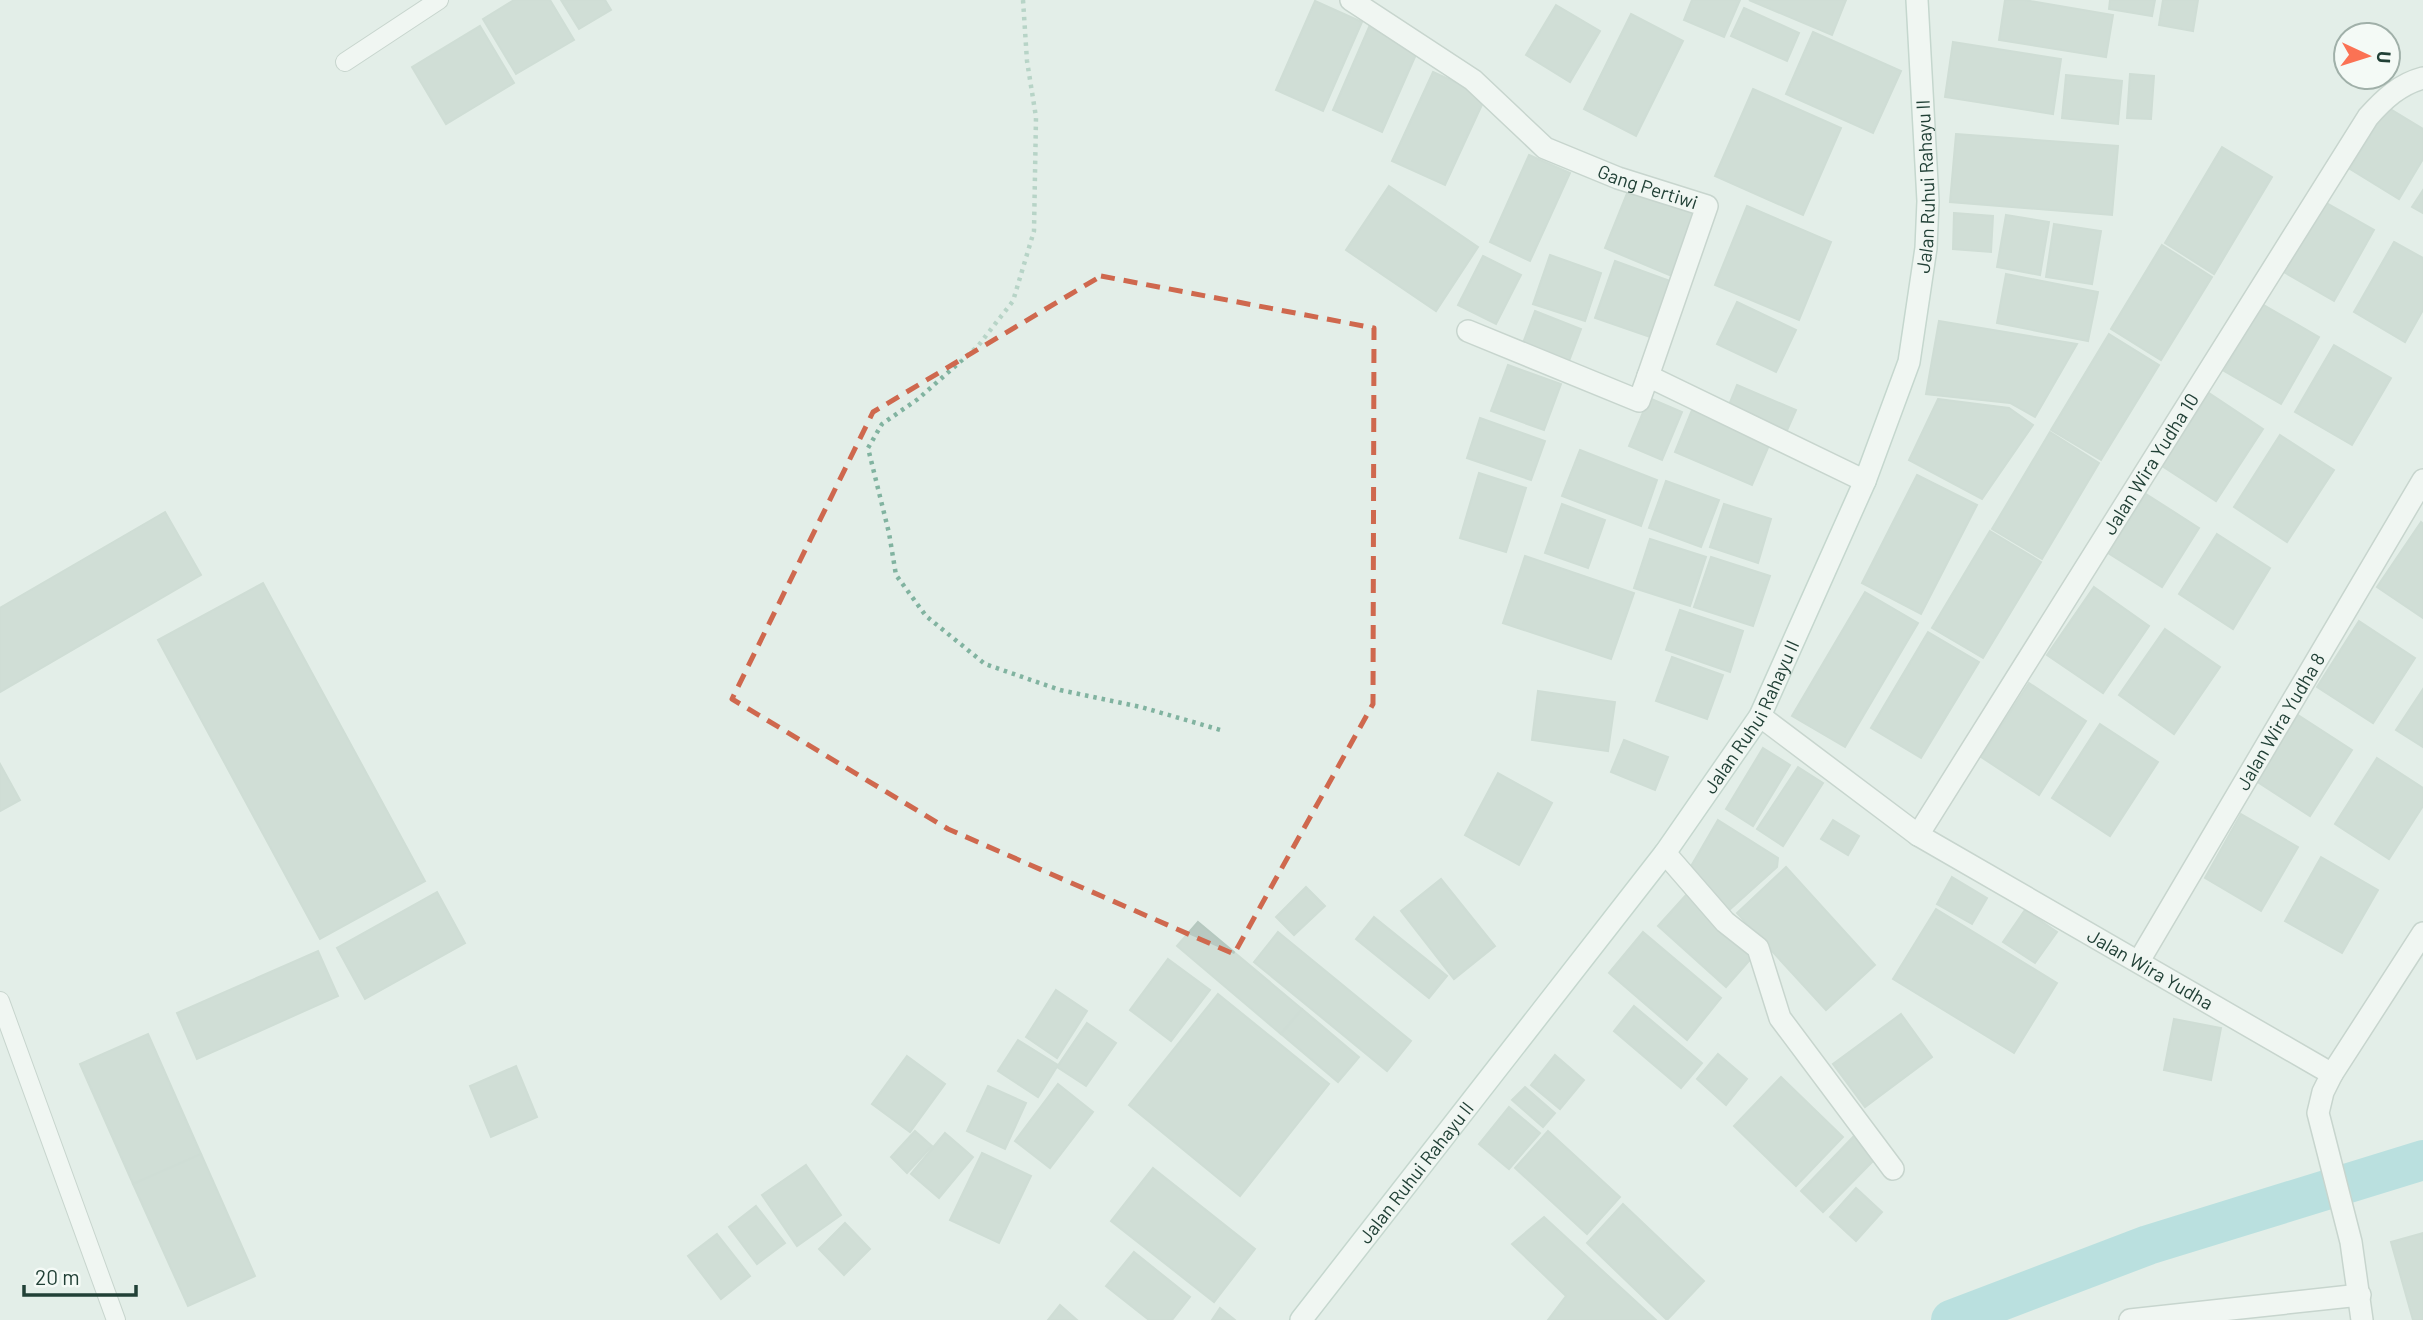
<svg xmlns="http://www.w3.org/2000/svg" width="2423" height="1320" font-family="Barlow,sans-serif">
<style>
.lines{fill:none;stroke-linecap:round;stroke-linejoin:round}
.canal{stroke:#88cfd6;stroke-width:40}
.building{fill:#b8c9c1;stroke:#b5c8bf;stroke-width:2}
.lane-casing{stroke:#a5b6af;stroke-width:20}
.street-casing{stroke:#a5b6af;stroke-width:24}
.secondary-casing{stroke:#a0bab0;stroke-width:24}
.path{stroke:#81b3a0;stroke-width:4.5;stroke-dasharray:3.5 5;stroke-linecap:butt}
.lane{stroke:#fff;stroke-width:18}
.street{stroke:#fff;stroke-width:21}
.secondary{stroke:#fff;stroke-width:21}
.marked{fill:none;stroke:#cf684e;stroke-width:5;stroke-dasharray:14 9;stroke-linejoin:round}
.labels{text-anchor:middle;stroke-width:7;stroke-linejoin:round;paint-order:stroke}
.street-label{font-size:19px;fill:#214036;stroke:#f4faf6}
</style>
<rect width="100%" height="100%" fill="#e3eee8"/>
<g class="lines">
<path class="canal" d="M1951,1320L2148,1245L2423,1160"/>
</g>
<g class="building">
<path d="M514,0H550L574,40L516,74L483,19Z"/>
<path d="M561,0H605L611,10L579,29Z"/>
<path d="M1692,0H1740L1724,37L1684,20Z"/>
<path d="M1749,0H1846L1832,35Z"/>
<path d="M2005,0H2024L2113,15L2106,57L1999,40Z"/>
<path d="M2110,0H2155L2152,16L2109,9Z"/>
<path d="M2163,0H2198L2193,31L2159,25Z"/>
<path d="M1315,1L1362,22L1323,111L1276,90Z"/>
<path d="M1556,5L1600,31L1570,82L1526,55Z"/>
<path d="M1744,8L1799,33L1787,61L1731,36Z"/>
<path d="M1631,14L1683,41L1636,136L1584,109Z"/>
<path d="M480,26L514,83L446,124L412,67Z"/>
<path d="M1369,27L1418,50L1382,132L1333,110Z"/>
<path d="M1813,32L1901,71L1873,133L1786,94Z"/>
<path d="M1953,42L2061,59L2053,114L1945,97Z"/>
<path d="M1433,72L1486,96L1445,185L1392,161Z"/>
<path d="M2130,74L2154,76L2151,119L2127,118Z"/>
<path d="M2066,75L2122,81L2118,124L2062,118Z"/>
<path d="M1753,89L1841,128L1803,215L1715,176Z"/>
<path d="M2387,107L2423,129V159L2399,199L2350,169Z"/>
<path d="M1956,134L2118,146L2112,215L1950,202Z"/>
<path d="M2222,147L2272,177L2214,274L2165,243Z"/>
<path d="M1529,155L1570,173L1530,261L1490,242Z"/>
<path d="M1389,186L1478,247L1436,311L1346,250Z"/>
<path d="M1630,186L1699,214L1674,277L1605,248Z"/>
<path d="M2423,190V213L2412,207Z"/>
<path d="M2323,201L2374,230L2334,301L2282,271Z"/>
<path d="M1747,206L1831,242L1799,320L1715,285Z"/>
<path d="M1954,213L1993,216L1991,252L1953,249Z"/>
<path d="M2006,215L2049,222L2040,275L1997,267Z"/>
<path d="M2054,224L2101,231L2092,284L2046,277Z"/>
<path d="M2394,242L2423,258V310L2405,342L2354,312Z"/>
<path d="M2162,245L2212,277L2161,360L2111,329Z"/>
<path d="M1550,255L1601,273L1585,321L1533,304Z"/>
<path d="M1483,256L1521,275L1496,324L1458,305Z"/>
<path d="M1615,261L1673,282L1653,338L1595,318Z"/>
<path d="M2006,274L2098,292L2088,341L1997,323Z"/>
<path d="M1737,302L1796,330L1776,372L1717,344Z"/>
<path d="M2262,304L2319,337L2281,404L2224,371Z"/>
<path d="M1535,311L1581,329L1569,361L1523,343Z"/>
<path d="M1939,321L2077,344L2035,417L2010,403L1926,394Z"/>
<path d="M2109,334L2159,365L2101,460L2051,430Z"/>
<path d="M2334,345L2391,378L2352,445L2295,412Z"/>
<path d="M1508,365L1561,384L1544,430L1491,411Z"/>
<path d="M1737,385L1796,410L1785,435L1727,410Z"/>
<path d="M2209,393L2263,429L2216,501L2162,466Z"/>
<path d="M1649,398L1682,412L1662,460L1629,446Z"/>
<path d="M1938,399L2009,408L2033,425L1982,499L1909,460Z"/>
<path d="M1692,410L1770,443L1752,485L1675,452Z"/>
<path d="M1480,418L1545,441L1531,480L1467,458Z"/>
<path d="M2050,432L2099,463L2042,559L1992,529Z"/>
<path d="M2280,435L2334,470L2287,542L2234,507Z"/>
<path d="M1580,450L1657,480L1641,526L1562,496Z"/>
<path d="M1479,473L1526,488L1506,552L1460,538Z"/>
<path d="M1917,475L1977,505L1921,614L1862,583Z"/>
<path d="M1666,481L1719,500L1701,547L1649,528Z"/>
<path d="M2146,494L2199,528L2162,587L2108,553Z"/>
<path d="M1562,504L1605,520L1588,568L1545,553Z"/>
<path d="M1724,504L1771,519L1758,563L1710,547Z"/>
<path d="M165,512L201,575L0,692V608Z"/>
<path d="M2421,522L2423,524V618L2377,587Z"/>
<path d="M1990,531L2041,562L1983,658L1932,628Z"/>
<path d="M2217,534L2270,568L2233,629L2179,594Z"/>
<path d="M1650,539L1706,557L1690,606L1634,588Z"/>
<path d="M1525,556L1634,593L1611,659L1503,623Z"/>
<path d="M1711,557L1770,576L1753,626L1694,607Z"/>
<path d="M263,583L425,881L320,939L158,640Z"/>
<path d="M2094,587L2149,626L2103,693L2047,655Z"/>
<path d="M1865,592L1918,623L1845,747L1792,716Z"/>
<path d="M1680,610L1743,631L1730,672L1666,650Z"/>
<path d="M2359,621L2415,658L2373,723L2317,687Z"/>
<path d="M2165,629L2220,667L2174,734L2119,695Z"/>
<path d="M1928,632L1979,662L1921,758L1871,728Z"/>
<path d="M1672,657L1723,675L1707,719L1656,701Z"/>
<path d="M2029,683L2086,721L2039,795L1981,757Z"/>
<path d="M2423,689V747L2396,730Z"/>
<path d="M1538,691L1615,702L1608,751L1532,740Z"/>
<path d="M2298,715L2352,750L2310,816L2256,781Z"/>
<path d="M2100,724L2158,762L2110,836L2052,798Z"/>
<path d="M1624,740L1668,757L1655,790L1611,772Z"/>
<path d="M1763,748L1790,765L1753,826L1726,809Z"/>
<path d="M2377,758L2423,788V806L2389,859L2335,824Z"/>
<path d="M0,764L20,800L0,811Z"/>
<path d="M1798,767L1823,783L1783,846L1757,829Z"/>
<path d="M1498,773L1552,803L1519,865L1465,835Z"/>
<path d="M2241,814L2298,847L2261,911L2205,878Z"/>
<path d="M1718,820L1778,858L1777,867L1728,911L1690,868Z"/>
<path d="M1833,820L1859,836L1848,855L1821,839Z"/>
<path d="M2321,857L2378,890L2342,953L2285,921Z"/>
<path d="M1786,867L1875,965L1826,1010L1737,913Z"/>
<path d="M1952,877L1987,898L1972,924L1937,904Z"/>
<path d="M1441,879L1495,946L1454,979L1401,911Z"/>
<path d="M1306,887L1325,906L1294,935L1276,917Z"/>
<path d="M437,892L465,943L365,999L337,948Z"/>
<path d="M1687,894L1755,954L1726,987L1658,926Z"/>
<path d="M1936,909L2057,983L2014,1053L1893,979Z"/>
<path d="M2025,910L2057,932L2035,963L2003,942Z"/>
<path d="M1374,917L1447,976L1429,998L1356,939Z"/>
<path d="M1198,922L1302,1009L1281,1034L1177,946Z"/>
<path d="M1278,932L1411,1041L1387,1071L1254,962Z"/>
<path d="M1643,932L1721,998L1687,1040L1609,973Z"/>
<path d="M318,951L338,996L197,1059L177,1013Z"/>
<path d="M1168,959L1210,990L1171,1041L1130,1010Z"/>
<path d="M1056,990L1087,1011L1057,1058L1026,1037Z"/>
<path d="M1218,994L1329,1084L1240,1196L1129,1105Z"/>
<path d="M1634,1006L1702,1063L1681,1088L1614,1031Z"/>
<path d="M1302,1009L1359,1057L1338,1082L1281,1034Z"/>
<path d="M1901,1014L1932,1057L1865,1107L1833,1064Z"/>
<path d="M2174,1019L2221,1028L2211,1080L2164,1070Z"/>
<path d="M1087,1023L1116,1043L1086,1086L1057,1067Z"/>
<path d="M148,1034L201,1154L133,1184L80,1064Z"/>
<path d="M1018,1040L1058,1065L1038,1097L998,1071Z"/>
<path d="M1718,1054L1747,1079L1726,1105L1697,1079Z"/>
<path d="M1555,1055L1584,1080L1560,1109L1531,1085Z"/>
<path d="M907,1056L945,1084L910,1132L872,1104Z"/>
<path d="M516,1066L537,1117L491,1137L470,1086Z"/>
<path d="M1781,1077L1843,1137L1796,1186L1734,1126Z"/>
<path d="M1058,1084L1093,1112L1050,1168L1015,1141Z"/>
<path d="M988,1086L1026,1103L1005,1149L967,1131Z"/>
<path d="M1525,1087L1555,1113L1543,1127L1512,1100Z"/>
<path d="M1509,1107L1540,1133L1509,1169L1479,1144Z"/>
<path d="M915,1131L932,1146L907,1173L891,1157Z"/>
<path d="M1548,1131L1620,1197L1587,1234L1515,1168Z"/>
<path d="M945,1133L973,1157L939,1198L911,1174Z"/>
<path d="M1854,1136L1876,1158L1823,1212L1801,1191Z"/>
<path d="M982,1153L1031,1176L999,1243L950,1220Z"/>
<path d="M201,1154L255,1276L188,1306L133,1184Z"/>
<path d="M806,1165L841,1215L797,1246L762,1195Z"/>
<path d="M1153,1168L1255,1249L1214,1302L1111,1221Z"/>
<path d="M1856,1188L1882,1212L1856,1241L1830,1217Z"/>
<path d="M1623,1204L1704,1281L1667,1320L1587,1243Z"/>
<path d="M756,1206L785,1243L757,1264L729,1227Z"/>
<path d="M1544,1217L1656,1320H1548L1566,1296L1512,1244Z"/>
<path d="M845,1223L870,1249L844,1275L819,1249Z"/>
<path d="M2423,1233V1320H2413L2391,1242Z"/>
<path d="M717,1234L750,1276L721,1299L688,1256Z"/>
<path d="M1134,1252L1190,1297L1172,1320H1149L1106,1286Z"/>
<path d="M1060,1305L1077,1320H1048Z"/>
<path d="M1220,1308L1235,1320H1212Z"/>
</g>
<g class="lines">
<defs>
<g id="lane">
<path d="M345,62L439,0"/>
<path d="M0,1001L116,1320"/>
</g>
<g id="street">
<path id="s1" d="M1351,0L1473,80L1545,148L1618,178L1707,206L1648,376L1865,481"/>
<path d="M1468,331L1639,401L1648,376"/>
<path id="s2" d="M1760,716L1918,835L2332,1074L2323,1092L2318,1113L2351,1242L2362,1320"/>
<path id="s3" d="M1918,835L2368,117C2384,99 2400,84 2423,78"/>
<path d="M1665,853L1725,922L1758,948L1780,1018L1893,1169"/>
<path id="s4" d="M2139,961L2423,480"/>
<path d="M2332,1074L2423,933"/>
<path d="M2130,1320L2360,1295"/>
</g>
<g id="secondary">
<path id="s5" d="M1301,1320L1665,853L1760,716L1865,481L1909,362L1926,248L1928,201L1917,0"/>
</g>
</defs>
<use href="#lane" class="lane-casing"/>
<use href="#street" class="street-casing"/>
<use href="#secondary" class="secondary-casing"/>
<path class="path" d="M1023,0L1027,61L1036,117L1034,231L1013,301L978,346L918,399L882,424L868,448L889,533L896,575L926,616L985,664L1060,690L1141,707L1224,731"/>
<use href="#lane" class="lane"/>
<use href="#street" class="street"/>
<use href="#secondary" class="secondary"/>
</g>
<path d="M0 0H2423V1320H0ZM1101,276L1374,328L1373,704L1234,954L948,829L732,699L873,412Z" fill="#e3eee8" fill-opacity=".55" fill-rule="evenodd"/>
<path class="marked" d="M1101,276L1374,328L1373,704L1234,954L948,829L732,699L873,412Z"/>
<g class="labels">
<g class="street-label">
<text dy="7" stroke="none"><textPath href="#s5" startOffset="1320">Jalan Ruhui Rahayu II</textPath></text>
<text dy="7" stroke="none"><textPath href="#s1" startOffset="355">Gang Pertiwi</textPath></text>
<text dy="7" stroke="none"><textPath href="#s3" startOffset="438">Jalan Wira Yudha 10</textPath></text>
<text dy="7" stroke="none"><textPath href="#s5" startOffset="754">Jalan Ruhui Rahayu II</textPath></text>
<text dy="7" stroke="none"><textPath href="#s4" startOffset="278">Jalan Wira Yudha 8</textPath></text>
<text dy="7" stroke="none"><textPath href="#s2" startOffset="466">Jalan Wira Yudha</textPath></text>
<text dy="7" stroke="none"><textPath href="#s5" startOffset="187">Jalan Ruhui Rahayu II</textPath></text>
</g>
</g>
<g transform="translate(2367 56) rotate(94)"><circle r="33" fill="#f4faf6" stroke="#a0b0a9" stroke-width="2"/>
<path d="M0-5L12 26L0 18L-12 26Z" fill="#fb7254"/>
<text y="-10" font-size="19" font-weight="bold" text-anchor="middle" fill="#214036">U</text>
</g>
<path d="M24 1285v10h112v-10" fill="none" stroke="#214036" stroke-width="3.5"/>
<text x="35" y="1285" font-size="21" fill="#214036" stroke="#f4faf6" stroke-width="5" paint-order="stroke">20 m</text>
</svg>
